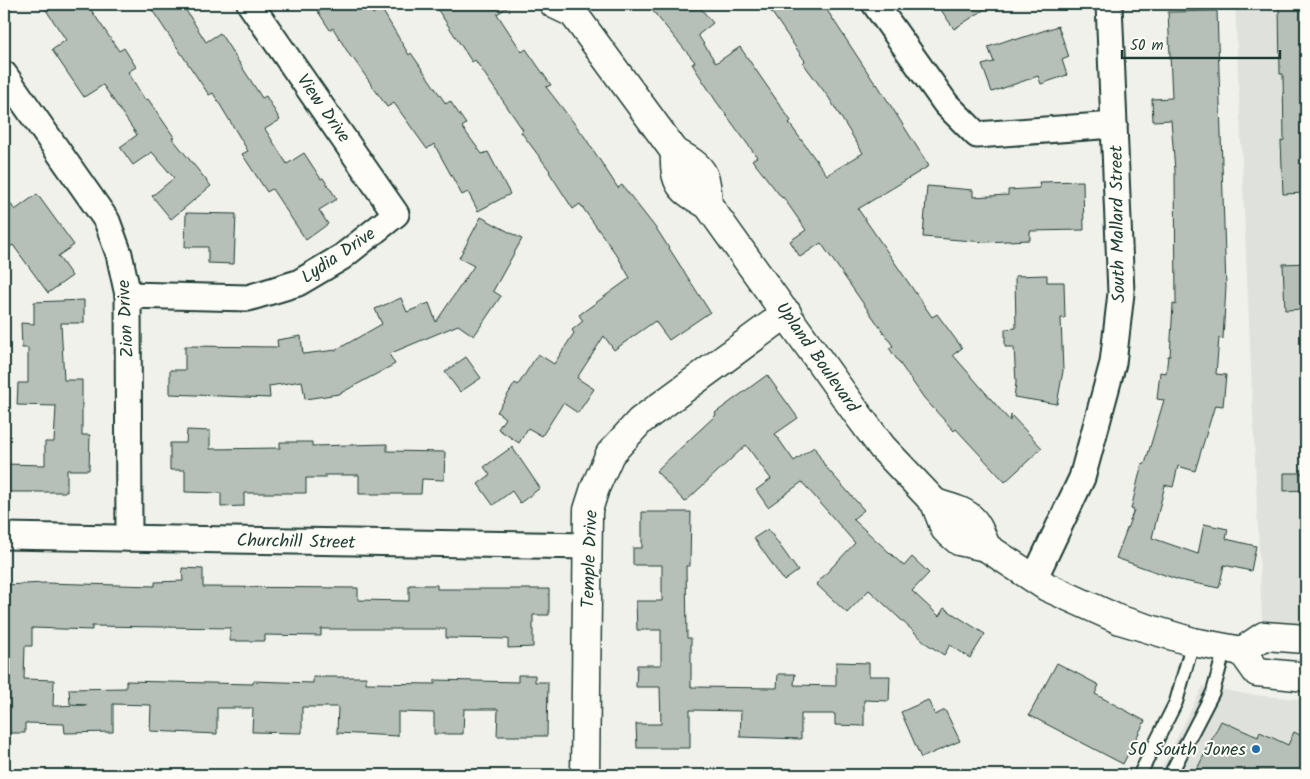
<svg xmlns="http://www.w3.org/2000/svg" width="1310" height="779" font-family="Kalam,sans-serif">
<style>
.built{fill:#dfe2dc}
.building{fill:#b6bfb8;stroke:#1f3d34}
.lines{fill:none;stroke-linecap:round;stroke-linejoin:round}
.lane-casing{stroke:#1f3d34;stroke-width:16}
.street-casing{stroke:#1f3d34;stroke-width:29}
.secondary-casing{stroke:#1f3d34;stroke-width:31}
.lane{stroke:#fdfcf7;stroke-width:12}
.street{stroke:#fdfcf7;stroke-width:25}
.secondary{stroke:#fdfcf7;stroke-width:28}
.poi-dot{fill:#1f6fb2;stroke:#fdfcf7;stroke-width:2}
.labels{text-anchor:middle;stroke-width:4;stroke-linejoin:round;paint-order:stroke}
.street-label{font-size:18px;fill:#1f3d34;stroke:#fdfcf7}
.poi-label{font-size:18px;fill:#1f3d34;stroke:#fdfcf7;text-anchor:end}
</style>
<rect width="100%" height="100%" fill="#f0f1eb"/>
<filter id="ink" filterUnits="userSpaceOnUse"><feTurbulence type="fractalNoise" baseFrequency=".02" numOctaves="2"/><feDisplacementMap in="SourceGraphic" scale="10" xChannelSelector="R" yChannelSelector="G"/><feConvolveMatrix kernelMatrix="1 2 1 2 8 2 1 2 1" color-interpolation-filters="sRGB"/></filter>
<g filter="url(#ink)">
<g class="built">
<path d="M1235,4H1306V625L1262,621Z"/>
<path d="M1203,686L1246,694L1306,700V775H1158Z"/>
</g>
<g class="building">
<path d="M42,4H87L119,51L124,48L136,67L128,72L145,100L148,99L174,137L172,138L211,186L171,219L152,196L174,178L152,152L133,165L120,147L137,135L103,85L84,97L52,50L66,40Z"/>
<path d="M148,4H182L206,42L220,33L262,98L266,96L280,120L265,129L287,164L304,153L321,179L323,178L337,199L319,210L328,224L306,240L272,189L267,192L242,154L248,151L213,93L209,95Z"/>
<path d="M313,4H366L373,14L381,8L409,55L411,53L446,104L450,101L466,124L462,127L482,154L488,152L510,194L478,211L468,192L462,195L434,144L427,149L394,103L387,107L353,58L352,59L333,28L330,30Z"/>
<path d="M434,4H513L497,14L522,52L526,49L551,85L546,87L584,136L618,188L622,185L658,231L710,312L669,340L655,321L614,350L604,336L577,378L594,389L578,413L563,403L542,436L528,428L519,443L498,429L505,418L497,412L515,383L518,385L538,354L554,364L574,333L572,330L583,321L579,315L630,278L618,257L580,204L573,209L549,172L550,171L521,132L523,130L475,60L472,62Z"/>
<path d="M647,4H697L713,23L698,35L716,63L740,47L791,121L789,123L827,175L863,153L829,98L803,63L805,61L766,4H823L876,85L877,84L929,166L858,209L932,317L937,314L962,348L953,355L1010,421L1011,415L1042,448L1005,482L956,429L954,431L924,398L889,348L893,346L821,243L800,257L790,241L806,230L783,197L782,198L752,160L757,157L716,101L692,64L695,62Z"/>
<path d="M937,4H993L954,29Z"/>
<path d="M1279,4H1306V193L1283,194L1281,141L1284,140L1283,74H1280Z"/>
<path d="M1217,11L1226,287L1223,339L1219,338L1216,374L1226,375L1223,406L1215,405L1195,471L1178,466L1173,487L1165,485L1152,538L1198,554L1204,524L1228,529L1226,539L1256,546L1251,571L1224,565L1219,588L1179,580L1116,558L1134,510L1131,509L1142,463L1145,464L1164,400L1157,399L1160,372L1166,373L1168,356H1170L1173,304L1176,305L1175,171L1171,120L1153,121L1152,99L1172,98L1168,12Z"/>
<path d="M1058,26L1069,57L1062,60L1067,75L1041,84L1038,76L992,92L982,65L994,62L988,47L1014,38L1015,40Z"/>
<path d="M1083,181L1084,230L1030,231V240L985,242L923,237L927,186L973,190V197L1008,195V190L1040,188L1039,182Z"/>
<path d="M37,194L74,245L58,256L72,276L48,293L13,245L10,247L4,237V195L15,210Z"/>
<path d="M186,213L236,214L234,264L208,263V247H185Z"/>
<path d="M481,217L522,239L493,291L501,296L474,336L458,325L389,354L395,364L339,394L305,399L302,381L269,386L270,398L170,394V370H185V346L278,347L277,340L301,336L303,354L336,350L382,324L375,309L401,298L407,312L429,303L436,322L474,266L459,258Z"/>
<path d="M1306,263V309L1285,310L1283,264Z"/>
<path d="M1047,275V282H1064L1065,318H1061L1063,371L1057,404L1014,397L1016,383L1014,347H1005V329L1016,328L1015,276Z"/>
<path d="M84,300V323H61L64,380H82V435H90L89,470H67V492H4V464L45,465V442H54L56,406L17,405L18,383H28V348H22L21,323L34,324V302Z"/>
<path d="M466,357L481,378L460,392L445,372Z"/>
<path d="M767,375L798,418L775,434L794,461L814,447L825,466L864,510L853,519L904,566L912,557L929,573L912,591L939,616L944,608L985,634L970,658L950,645L944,655L927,644L869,590L847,613L816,584L855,543L802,482L768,507L756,490L771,479L746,445L685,502L656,471L716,415L715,413Z"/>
<path d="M187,430L210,431V449L280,448V442H312V446L387,444V451L445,452L444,480L422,479L421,494H359V475H325V478H306V493H244V506L221,507V493L185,492V470H170V443H186Z"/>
<path d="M512,447L540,488L520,503L512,491L493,505L478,484L490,475L484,467Z"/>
<path d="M1284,473H1306V490L1284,491Z"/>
<path d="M642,512H691L690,566H686L687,638H691V687L777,688L778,674H795L794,685L836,686V662L869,663V676H890L889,701L864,700V726L835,725V714H801V739L740,737L741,711L690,710V748H637L636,724H661L660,687H636L637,665H661V630H637L636,601H662V565H633V548H642Z"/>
<path d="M768,529L798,571L784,581L754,538Z"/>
<path d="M182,568L203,569V587L358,588V600L409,601V585H437V589H549V615H533V647L508,648V639L446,638V629H321V636L265,635V641H230V628L92,626V630L32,628V646H25L24,679L54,680L53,706L87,705L70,704L69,689L126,688V681L253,684V681L313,683V677H366V683L435,684V680L518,682V675H535V682H548L547,736H497L498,709H464L463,734H434V713L398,712V736L337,733L338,707H302V733L252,732L253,708H217V734L150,731L151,705L113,704V732L65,733L64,724L25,723V733H4L6,640H4V585L45,583L155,586V582L183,581Z"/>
<path d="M1057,663L1099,685L1095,694L1145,721L1123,764L1029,715Z"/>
<path d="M928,700L935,715L945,710L960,741L921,758L901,712Z"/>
<path d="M1221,721L1258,737L1260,732L1288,745L1294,732L1306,738V775H1194Z"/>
</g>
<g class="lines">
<defs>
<g id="lane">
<path d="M1141,772L1176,702L1193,642"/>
<path d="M1170,775L1213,692L1225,648"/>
</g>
<g id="street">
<path d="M875,4L946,104L977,135L1114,125"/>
<path d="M4,74L107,221L119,254L128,295L129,538"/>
<path d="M128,295L248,298L298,283L342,257L396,214L250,4"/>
<path d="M4,536L588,546"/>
<path d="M1034,579L1082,478L1113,363L1121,293L1109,4"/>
</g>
<g id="secondary">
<path d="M554,4L573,13L675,152C704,168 706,172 708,205"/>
<path d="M675,152C674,185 680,189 708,205L856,412L882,447L935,503L945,529L959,541L986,547L1047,587L1120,620L1193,642L1242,651L1264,636L1306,639"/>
<path d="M935,503C968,513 974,513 986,547"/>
<path d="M1242,651L1257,672L1306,677"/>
<path d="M585,775L588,510L595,488L610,454L640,421L787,313"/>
</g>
</defs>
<use href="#lane" class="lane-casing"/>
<use href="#street" class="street-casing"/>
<use href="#secondary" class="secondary-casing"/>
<use href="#lane" class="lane"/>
<use href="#street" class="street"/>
<use href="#secondary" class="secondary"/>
</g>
</g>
<circle class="poi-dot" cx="1256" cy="749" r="5"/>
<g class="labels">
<g class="street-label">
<text transform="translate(324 108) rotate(55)" y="6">View Drive</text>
<text transform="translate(1117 224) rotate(-91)" y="6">South Mallard Street</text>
<text transform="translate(338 255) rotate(-34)" y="6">Lydia Drive</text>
<text transform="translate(125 319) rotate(-93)" y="6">Zion Drive</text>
<text transform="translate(818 357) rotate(55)" y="6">Upland Boulevard</text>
<text transform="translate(296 541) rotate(1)" y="6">Churchill Street</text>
<text transform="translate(589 559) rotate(-88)" y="6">Temple Drive</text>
</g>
<g class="poi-label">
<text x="1246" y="755">50 South Jones</text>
</g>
</g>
<rect width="1310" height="779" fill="none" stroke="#fdfcf7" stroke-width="20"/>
<rect x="10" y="10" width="1290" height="759" fill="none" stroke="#1f3d34" stroke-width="2" filter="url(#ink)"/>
<path d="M1122 50v8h158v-8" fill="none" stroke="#1f3d34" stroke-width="2.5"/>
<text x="1130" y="50" font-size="15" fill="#1f3d34" stroke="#fdfcf7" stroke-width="4" paint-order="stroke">50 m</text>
</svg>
